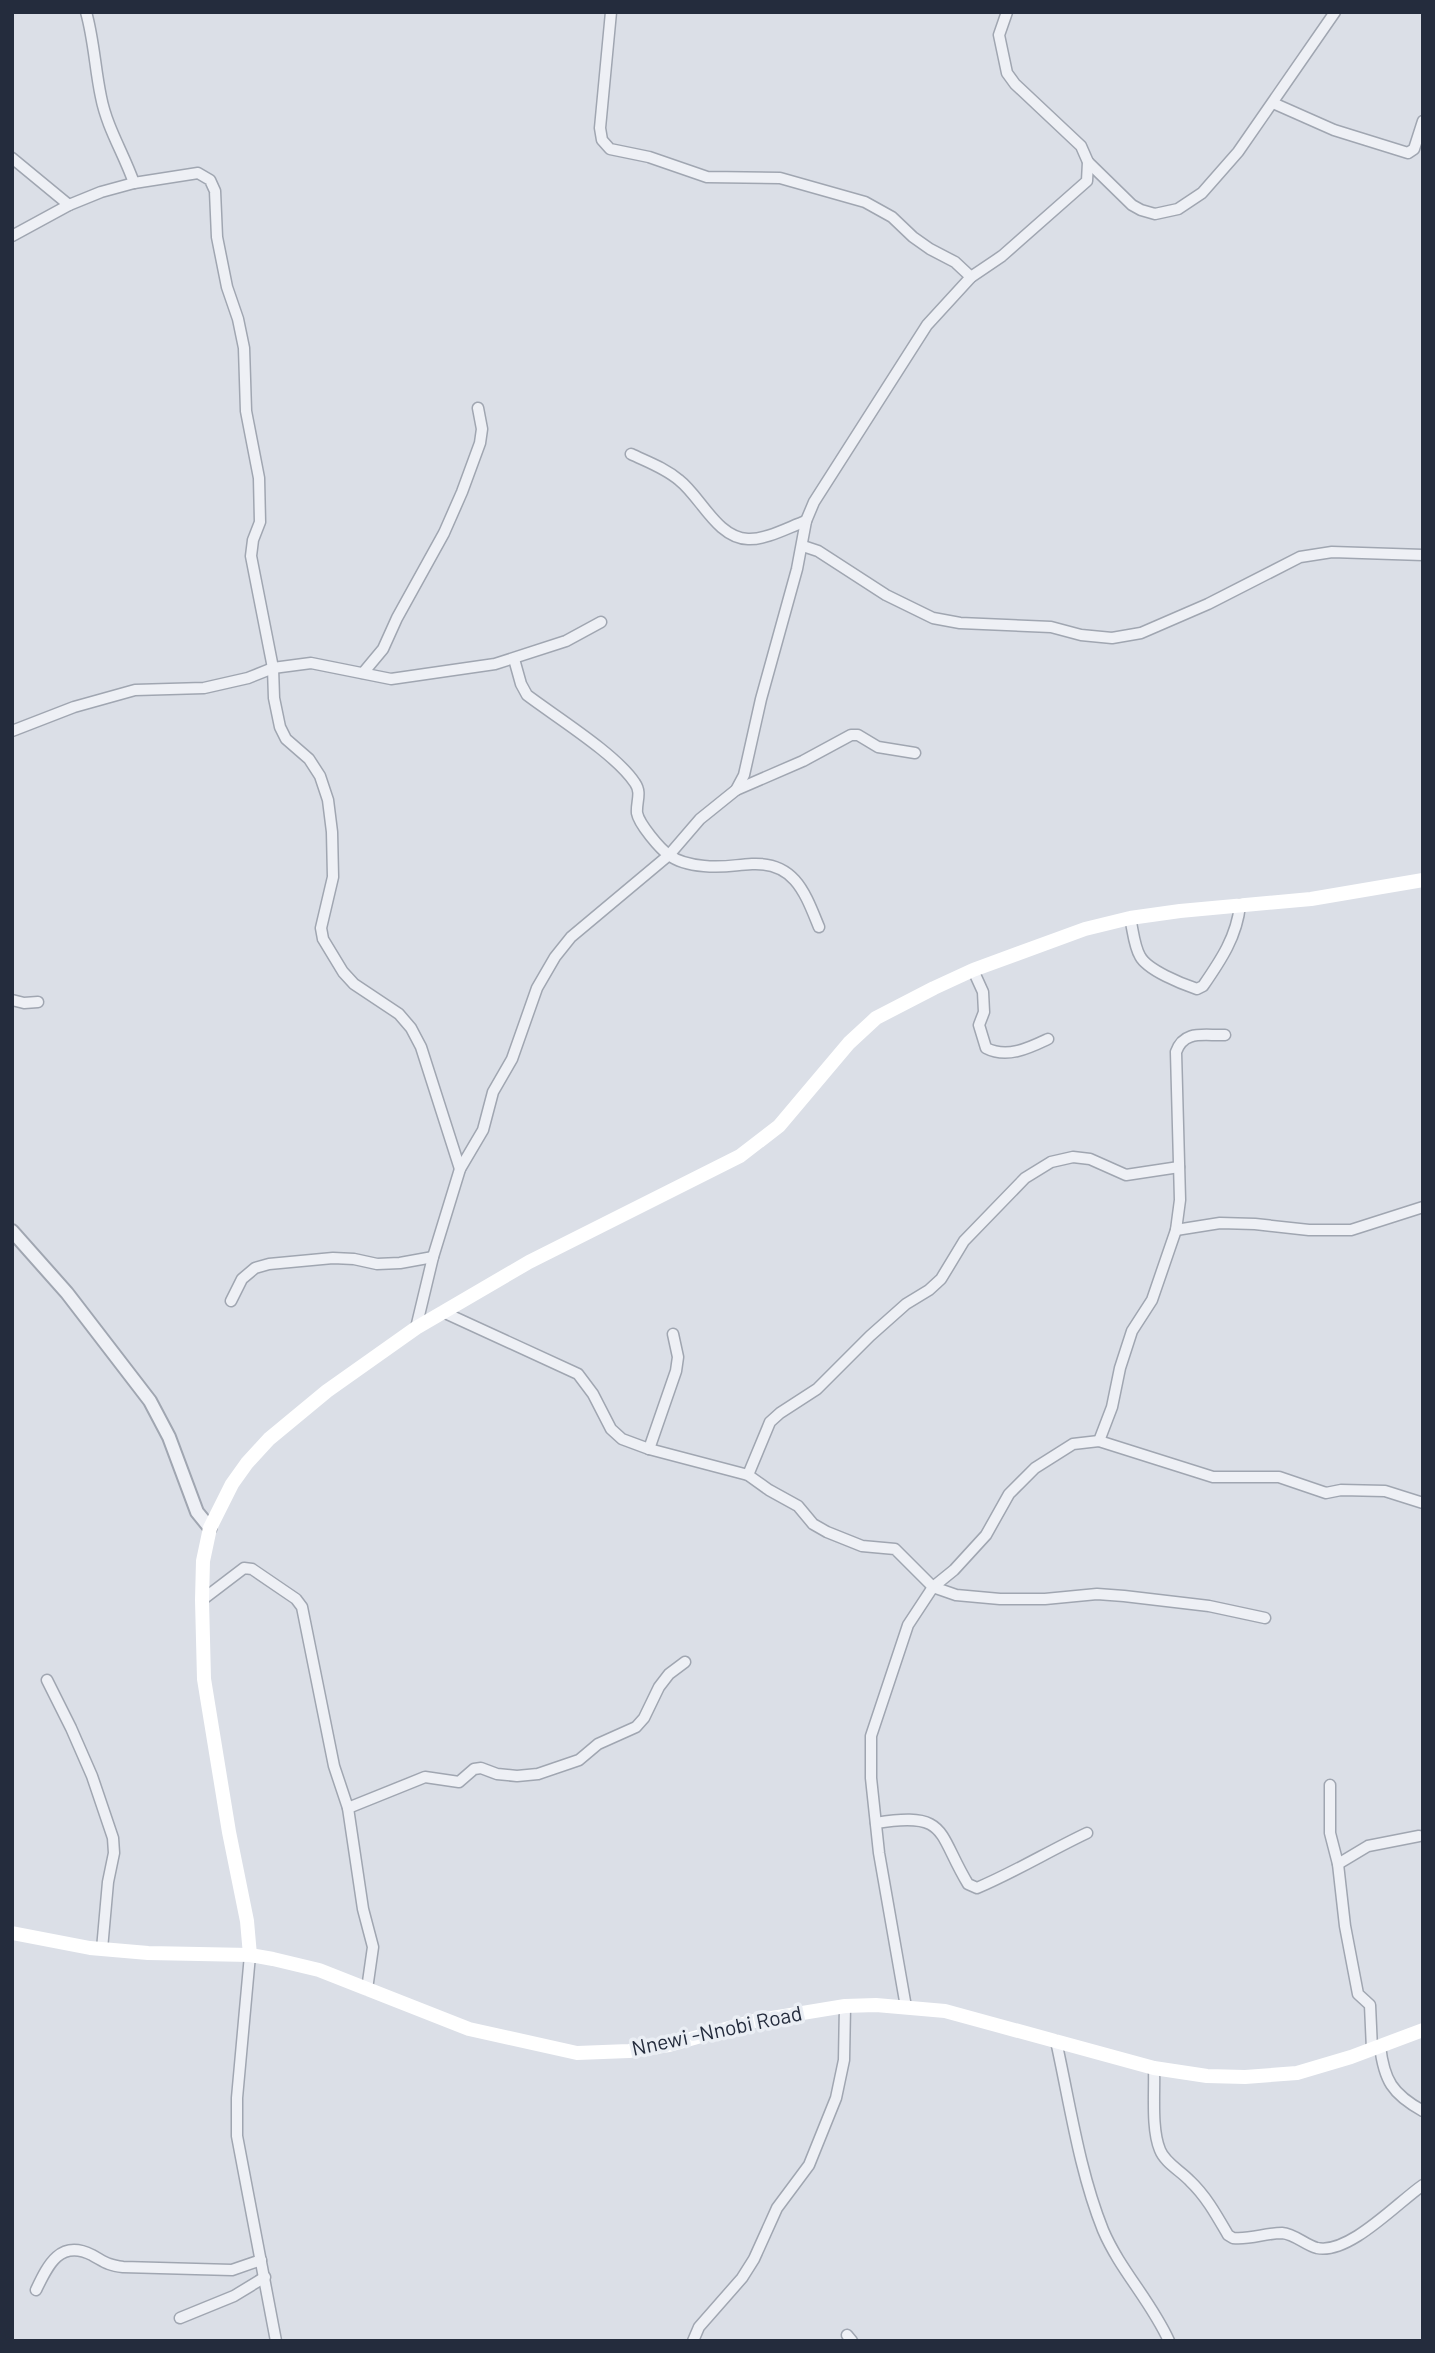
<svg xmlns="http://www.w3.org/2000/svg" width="1435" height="2353" font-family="Barlow,sans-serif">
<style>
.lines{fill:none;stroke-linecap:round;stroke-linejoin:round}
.minor-casing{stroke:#a0a6b1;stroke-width:13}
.tertiary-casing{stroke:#a0a6b1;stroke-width:16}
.minor{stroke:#eef0f5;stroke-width:10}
.tertiary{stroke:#eef0f5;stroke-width:12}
.secondary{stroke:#fff;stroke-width:14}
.labels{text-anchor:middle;stroke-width:7;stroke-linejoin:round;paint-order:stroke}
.street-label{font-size:21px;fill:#242c3d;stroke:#eaeef4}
</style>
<rect width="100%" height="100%" fill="#dbdfe7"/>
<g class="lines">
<defs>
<g id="minor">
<path d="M86,12C94,40 95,69 101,97C107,128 124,154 134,183"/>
<path d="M611,12L600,128L602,140L610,149L649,157L707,177L780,178L865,202L892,217L913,237L930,249L955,262L971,277"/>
<path d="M1273,103L1334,130L1408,153L1414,149L1423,121"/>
<path d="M12,158L69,205"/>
<path d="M1088,162L1132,205L1141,210L1155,214L1178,209L1202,193L1238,152L1335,12"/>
<path d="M12,236L69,205L101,192L134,183L198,173L210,180L215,191L217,237L227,287L238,319L244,348L246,411L259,478L260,522L253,540L251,556L273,668L274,698L280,727L286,739L309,759L320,776L328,800L332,832L333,877L321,928L323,939L343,972L354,984L399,1014L411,1028L421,1047L460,1169"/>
<path d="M631,454C648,462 665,468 679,480C701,497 717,538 748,539C766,540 789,527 806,521"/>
<path d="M803,546L818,551L886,595L933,618L960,623L1051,627L1081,635L1112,638L1141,633L1208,604L1300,557L1332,552L1423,555"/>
<path d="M514,659L521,684L527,695C556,717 616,754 635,783C642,793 636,802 637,813C639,824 660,849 669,855C678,862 693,865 704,866C724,868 734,865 752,864C795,862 805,893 819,927"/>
<path d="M363,673L383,649L397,618L444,533L462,492L480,443L482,429L478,408"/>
<path d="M12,731L74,707L135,690L204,688L248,678L273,668L311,663L391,679L495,664L566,641L601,622"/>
<path d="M736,790L803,761L851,735H858L878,747L915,753"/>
<path d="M1130,918C1133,930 1134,946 1140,956C1147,970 1182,984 1197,989L1203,986C1221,960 1237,936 1240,905"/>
<path d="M973,970L983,992L984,1012L979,1025L986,1048C1007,1059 1029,1048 1048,1039"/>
<path d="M12,1000L24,1003L38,1002"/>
<path d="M1176,1230L1220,1223L1255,1224L1309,1230H1351L1423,1207"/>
<path d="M231,1301L242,1279L255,1268L269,1264L333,1258L354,1259L377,1264L400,1263L433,1257"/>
<path d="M443,1312L578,1374L593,1394L611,1429L622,1439L649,1449L748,1475L769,1490L798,1506L813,1524L827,1532L862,1546L895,1549L933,1587L956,1595L1000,1599H1045L1097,1594L1124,1596L1209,1606L1265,1618"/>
<path d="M416,1328L433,1257L460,1169L483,1130L493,1092L512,1059L537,988L555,957L571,937L669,855L700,819L736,790L744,775L761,699L797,569L806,521L814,502L927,325L971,277L1002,256L1087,181L1088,162L1081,146L1015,84L1007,73L999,35L1007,12"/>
<path d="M1099,1441L1112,1407L1120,1368L1132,1331L1152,1300L1176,1230L1180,1200L1176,1052C1184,1029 1205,1036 1225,1035"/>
<path d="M649,1449L676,1371L678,1357L673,1334"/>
<path d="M748,1475L770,1422L780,1413L817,1389L870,1336L906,1304L929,1290L941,1279L964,1241L1025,1178L1051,1162L1073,1157L1090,1159L1126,1175L1179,1167"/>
<path d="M202,1600L244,1568L252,1569L296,1599L302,1607L334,1766L348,1808L363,1909L373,1947L367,1989"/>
<path d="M47,1680L71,1728L92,1776L113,1838L114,1853L108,1882L102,1949"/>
<path d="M1330,1785V1833L1338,1864L1345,1926L1358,1994L1370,2005L1372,2049"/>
<path d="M348,1808L425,1777L459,1782L474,1769L481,1768L497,1774L517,1776L538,1774L579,1760L598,1744L636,1727L644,1718L659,1687L669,1674L685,1662"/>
<path d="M876,1823C949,1811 937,1833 968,1884L977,1888C1015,1872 1049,1851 1087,1833"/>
<path d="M1338,1864L1368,1846L1419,1836"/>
<path d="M250,1955L237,2098V2136L276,2341"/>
<path d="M906,2007L879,1853L871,1778V1736L908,1625L933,1587L954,1570L986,1535L1009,1494L1035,1468L1073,1444L1099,1441L1213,1477H1279L1326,1493L1341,1490L1385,1491L1423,1503"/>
<path d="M1056,2041C1070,2104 1079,2170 1103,2230C1120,2270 1151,2301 1169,2341"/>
<path d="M1380,2046C1384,2080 1392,2094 1423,2111"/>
<path d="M1154,2068C1155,2091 1151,2129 1160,2150C1165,2163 1181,2171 1190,2181C1206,2196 1217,2216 1228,2235L1233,2238C1250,2240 1265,2233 1282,2233C1295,2234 1305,2245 1317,2248C1349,2255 1398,2202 1423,2185"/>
<path d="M36,2290C48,2265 60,2239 92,2255C105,2262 107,2265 123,2267L232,2270L261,2260"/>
<path d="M180,2318L234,2296L265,2277"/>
<path d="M847,2335L852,2341"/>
<path d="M693,2341L699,2327L742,2278L754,2259L777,2208L809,2165L836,2098L844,2060L845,2006"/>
</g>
<path id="tertiary" d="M12,1231L67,1293L150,1401L169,1437L197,1512L210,1528"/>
</defs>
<use href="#minor" class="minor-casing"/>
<use href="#tertiary" class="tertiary-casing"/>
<use href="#minor" class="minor"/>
<use href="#tertiary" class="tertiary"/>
<g class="secondary">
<path d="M12,1933L90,1948L148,1953L250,1955L273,1959L319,1970L469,2029L577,2053L629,2051L669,2045L754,2021L845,2006L876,2005L945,2011L1154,2068L1207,2076L1245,2077L1297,2073L1351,2057L1423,2030"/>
<path d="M250,1955L247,1921L229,1832L204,1679L202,1600L203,1561L210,1528L232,1484L247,1463L269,1439L327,1391L416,1328L529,1262L740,1156L779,1126L849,1043L876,1018L934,988L973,970L1085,929L1130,918L1180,911L1311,899L1423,880"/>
</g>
</g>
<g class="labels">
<g class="street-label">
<text transform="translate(717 2031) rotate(-12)" y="7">Nnewi -Nnobi Road</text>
</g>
</g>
<rect width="1435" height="2353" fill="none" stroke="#242c3d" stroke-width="28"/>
</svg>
